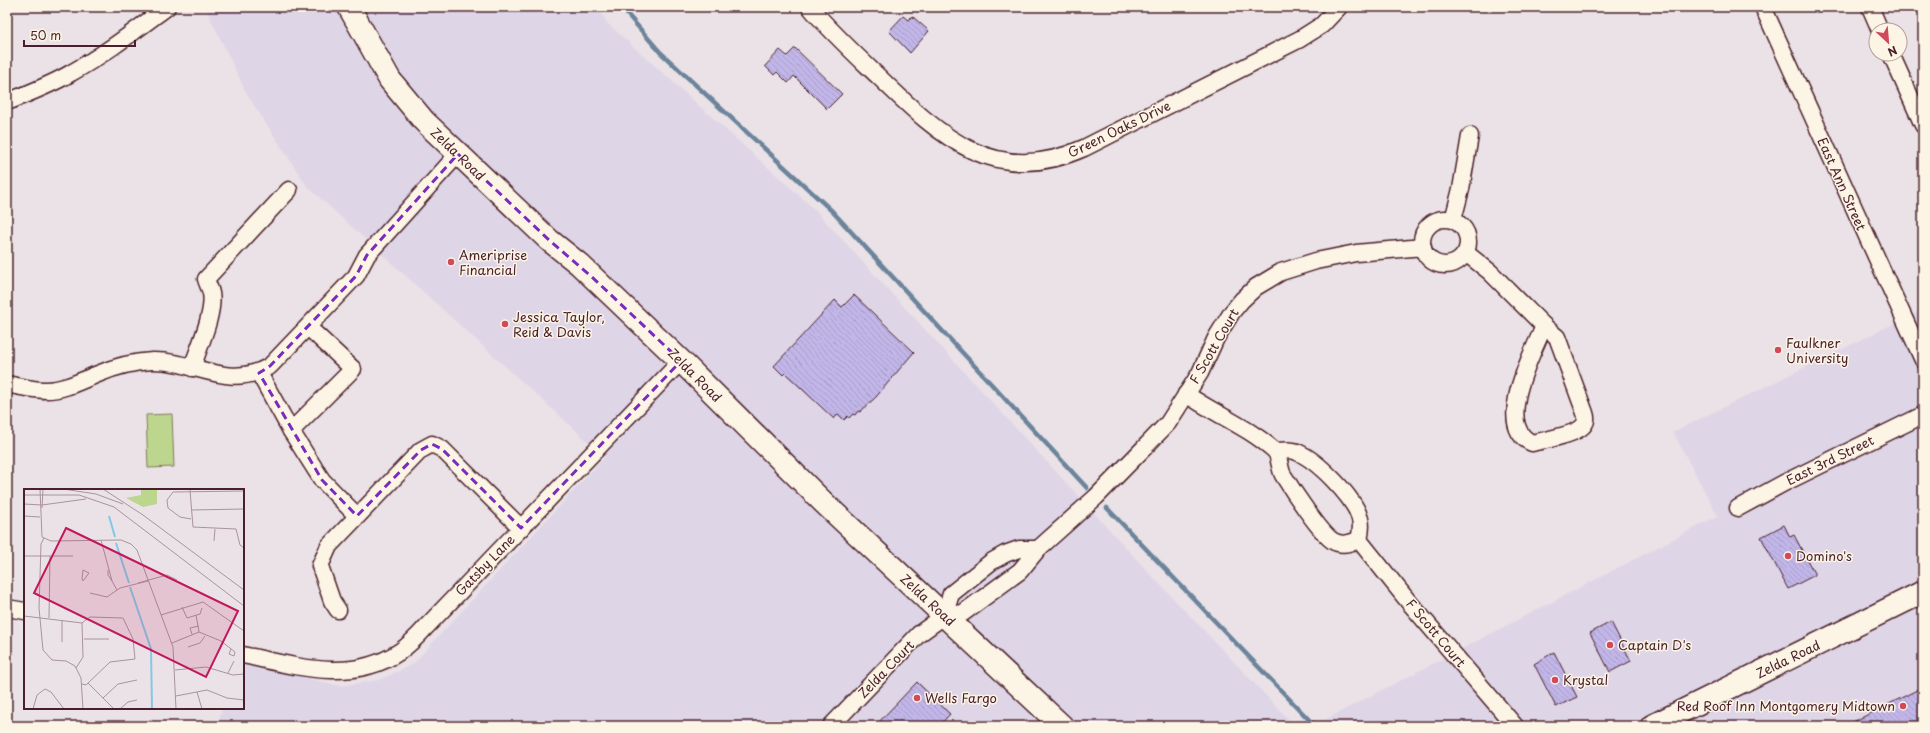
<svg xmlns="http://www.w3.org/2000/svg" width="1930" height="733" font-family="'Playpen Sans',sans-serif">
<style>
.built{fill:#ded5e7}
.pitch{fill:#bcd68d;stroke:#837a5c}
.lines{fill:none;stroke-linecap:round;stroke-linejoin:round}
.stream{stroke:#6c849b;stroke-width:4.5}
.building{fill:url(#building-back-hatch);stroke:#4a1f2b}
.minor-casing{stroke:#4a1f2b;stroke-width:19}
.secondary-casing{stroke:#4a1f2b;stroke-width:25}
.minor{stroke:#fcf5e5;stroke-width:16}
.secondary{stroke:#fcf5e5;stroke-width:22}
.marked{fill:none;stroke:#7b2cbf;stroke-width:3;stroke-dasharray:8 5;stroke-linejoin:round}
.poi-dot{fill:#d1495b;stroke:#fcf5e5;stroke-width:1.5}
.labels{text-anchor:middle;stroke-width:3;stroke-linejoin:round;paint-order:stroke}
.street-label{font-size:13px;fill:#4a1f2b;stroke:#fcf5e5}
.poi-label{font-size:13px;fill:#4a1f2b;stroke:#fcf5e5;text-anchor:start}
.inset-river{fill:none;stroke:#83c8e5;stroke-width:2}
.inset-road{fill:none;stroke:#aa949b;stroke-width:1}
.view{fill:#c2185b;fill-opacity:0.15;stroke:#c2185b;stroke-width:2}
.inset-edge{fill:none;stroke:#4a1f2b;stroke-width:2}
</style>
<defs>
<pattern id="building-back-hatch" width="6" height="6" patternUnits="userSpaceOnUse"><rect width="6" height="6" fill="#c1b6e8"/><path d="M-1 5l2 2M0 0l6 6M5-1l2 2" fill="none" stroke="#a79cc7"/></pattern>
</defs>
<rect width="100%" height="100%" fill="#eae2e6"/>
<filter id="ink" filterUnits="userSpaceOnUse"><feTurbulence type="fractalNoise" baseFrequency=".025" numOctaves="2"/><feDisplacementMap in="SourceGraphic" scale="8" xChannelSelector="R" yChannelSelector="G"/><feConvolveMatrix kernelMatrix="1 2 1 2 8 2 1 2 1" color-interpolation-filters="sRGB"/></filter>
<g filter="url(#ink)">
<g class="built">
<path d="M205,7H598L607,23L814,209L1150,574L1295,726H218L222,708H243V663L340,686L379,680L413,664L605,457L307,186L248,96Z"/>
<path d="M1918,312L1923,323V726H1313L1718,516L1673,432Z"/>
</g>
<path class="pitch" d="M172,414L174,467L148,468L146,415Z"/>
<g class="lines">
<g class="stream">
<path d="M621,7L660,52L832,211L1087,488"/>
<path d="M1107,508L1315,726"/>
</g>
</g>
<g class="building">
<path d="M903,16L908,20L912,16L929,31L910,53L889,31Z"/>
<path d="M795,48L842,94L827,109L794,76L788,83L777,72L774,75L765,66L780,50L787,56Z"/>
<path d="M854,295L914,352L876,397L860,412L858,411L855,415L853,414L849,418L848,416L844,420L838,414L834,419L785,373L783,375L774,366L835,300L842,307Z"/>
<path d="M1784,525L1790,537L1794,535L1815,575L1788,589L1761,537Z"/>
<path d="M1611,622L1631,661L1610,672L1590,633Z"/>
<path d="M1554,652L1577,697L1556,707L1534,664Z"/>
<path d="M917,682L950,714L939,726H875Z"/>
<path d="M1923,687V726H1845Z"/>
</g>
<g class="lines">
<defs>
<g id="minor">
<path d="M810,7C831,32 856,55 880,78C941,137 995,188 1084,148L1300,39L1322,25L1339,7"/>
<path d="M1763,7L1923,360"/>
<path d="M1870,7L1880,30"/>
<path d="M1891,54L1923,125"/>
<path d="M7,102C29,93 51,85 71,73C105,54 136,30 167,7"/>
<circle cx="1445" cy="242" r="23"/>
<path d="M1453,220L1461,189L1470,136"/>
<path d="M1466,253L1490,272L1544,326"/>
<path d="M1544,326L1557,337L1585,413C1586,416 1587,420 1585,423C1581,434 1544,440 1532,443C1493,426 1533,352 1544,326Z"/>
<path d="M192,368C198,349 215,313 211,293C210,288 207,283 206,279L289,190"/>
<path d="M259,373L291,431L322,480L357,516"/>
<path d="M7,384C20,387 33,390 46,390C65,390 82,380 98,374C114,367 134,362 152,361C195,360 228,391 270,366L356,276L367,255L458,154"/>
<path d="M1186,394C1215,414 1248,427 1274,450C1280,455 1279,468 1283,475C1291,488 1321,534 1333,541C1342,546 1350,543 1359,540L1408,601L1515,726"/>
<path d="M291,431L353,369L308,327"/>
<path d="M1276,451C1282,451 1292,449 1297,452C1317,460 1355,498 1360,519C1362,526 1361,532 1359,540"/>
<path d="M1738,508L1784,483L1923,415"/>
<path d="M7,608L25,611"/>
<path d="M338,610L332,601L320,566L329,546L421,450L432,444L442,449L521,528"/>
<path d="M944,616L951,594L991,562L1005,554L1019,549H1038"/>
<path d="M243,655C295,666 351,684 399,652C409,645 418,636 426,627L681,361"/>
<path d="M831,726L919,634L944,616L963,613L1020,571L1038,549L1096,497L1143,449L1168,423L1200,373L1216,338L1232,312L1242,300L1256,287L1281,272L1316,261L1356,253L1423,247"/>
</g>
<g id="secondary">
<path d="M349,7L390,80L424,121L549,240L579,264L681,361L824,503L1062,726"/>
<path d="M1652,726L1923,592"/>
</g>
</defs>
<use href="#minor" class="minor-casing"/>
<use href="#secondary" class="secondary-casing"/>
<use href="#minor" class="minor"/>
<use href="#secondary" class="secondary"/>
</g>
</g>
<path class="marked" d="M458,154L549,240L592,277L681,361L521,528L442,449L432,444L421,450L357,516L322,480L259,373L270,366L356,276L367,255Z"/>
<g class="poi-dot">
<circle cx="451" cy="262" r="4"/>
<circle cx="505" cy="324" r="4"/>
<circle cx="1778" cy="350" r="4"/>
<circle cx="1788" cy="556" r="4"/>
<circle cx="1610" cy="645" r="4"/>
<circle cx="1555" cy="680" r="4"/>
<circle cx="917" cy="698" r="4"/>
<circle cx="1903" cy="706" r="4"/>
</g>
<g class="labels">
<g class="street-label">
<text transform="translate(1119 129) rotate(-26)" y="5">Green Oaks Drive</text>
<text transform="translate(458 154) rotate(44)" y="5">Zelda Road</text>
<text transform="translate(1842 184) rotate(66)" y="5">East Ann Street</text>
<text transform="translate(1214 346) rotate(-60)" y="5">F Scott Court</text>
<text transform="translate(695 375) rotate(45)" y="5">Zelda Road</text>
<text transform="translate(1830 460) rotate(-26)" y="5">East 3rd Street</text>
<text transform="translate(485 565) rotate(-46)" y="5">Gatsby Lane</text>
<text transform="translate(928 600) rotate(43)" y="5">Zelda Road</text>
<text transform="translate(1436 633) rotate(50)" y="5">F Scott Court</text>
<text transform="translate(1788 659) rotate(-26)" y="5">Zelda Road</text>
<text transform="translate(886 669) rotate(-46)" y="5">Zelda Court</text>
</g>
<g class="poi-label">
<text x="459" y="260">Ameriprise<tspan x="459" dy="15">Financial</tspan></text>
<text x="513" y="322">Jessica Taylor,<tspan x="513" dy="15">Reid &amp; Davis</tspan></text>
<text x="1786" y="348">Faulkner<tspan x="1786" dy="15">University</tspan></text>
<text x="1796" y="561">Domino's</text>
<text x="1618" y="650">Captain D's</text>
<text x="1563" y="685">Krystal</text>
<text x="925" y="703">Wells Fargo</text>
<text x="1895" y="711" text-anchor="end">Red Roof Inn Montgomery Midtown</text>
</g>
</g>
<g transform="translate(24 489)">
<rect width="220" height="220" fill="#eae2e6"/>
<path d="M117,1H133V15L119,18L102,9L117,6Z" fill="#bcd68d"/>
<path class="inset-river" d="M85,27L91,48M92,54L105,94M106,98L127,160L128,220"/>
<path class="inset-road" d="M16,0L18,48L27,52L97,51L107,55L113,61L149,158L152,220M39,0L72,5L99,15M79,0L119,26L220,101M166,1L169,38L212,40L216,56L220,59M0,6H55L90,18L220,117M0,15L18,16L62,10M18,19L19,0M167,21L220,20M0,27L16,28M167,30L156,28L144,19L143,11L149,3L220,2M20,49L17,55L15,119L19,161L28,171L42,172L51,177L57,189L59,220M77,51L88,92L93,101M190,52L191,40M0,67H49M59,81L65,84L59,92L58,90ZM84,81V86L88,92M114,94L143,86L153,91M66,104L83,108L96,99L124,92M158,118L163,129L176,125L178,119M137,126L179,113L220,142M172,126L175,143M0,127L58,134M25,129L26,67M58,134L66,128L99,129L109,150L111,170L86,173L62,196L58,195M168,145L166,139L175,137M60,150H85M38,153V131M148,154L175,143L197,152L211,163L210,167L205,165L207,160M164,158L176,154L181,147M52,179L59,168L58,134M151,181L182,178L209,186L220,185M204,184L210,172M64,194L90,220M21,200L27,203L40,220M173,203L178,220M152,207L183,201L203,209L220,211M79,209L94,195L113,191M9,220L13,206L21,200M96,220L104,213L113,211"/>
<path class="view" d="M42,39L214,122L182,188L10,104Z"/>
<rect width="220" height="220" class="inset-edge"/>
</g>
<rect width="1930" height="733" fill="none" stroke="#fcf5e5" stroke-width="24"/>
<rect x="12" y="12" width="1906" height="709" fill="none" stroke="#4a1f2b" stroke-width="1.5" filter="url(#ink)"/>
<g transform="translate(1888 42) rotate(154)"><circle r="19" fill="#fcf5e5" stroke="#b59f9b"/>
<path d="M0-3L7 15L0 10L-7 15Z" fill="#d1495b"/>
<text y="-6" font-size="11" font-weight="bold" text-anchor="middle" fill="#4a1f2b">N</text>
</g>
<path d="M24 40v6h111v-6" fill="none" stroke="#4a1f2b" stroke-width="2"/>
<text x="30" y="40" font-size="12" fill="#4a1f2b" stroke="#fcf5e5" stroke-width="3" paint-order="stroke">50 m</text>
</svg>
